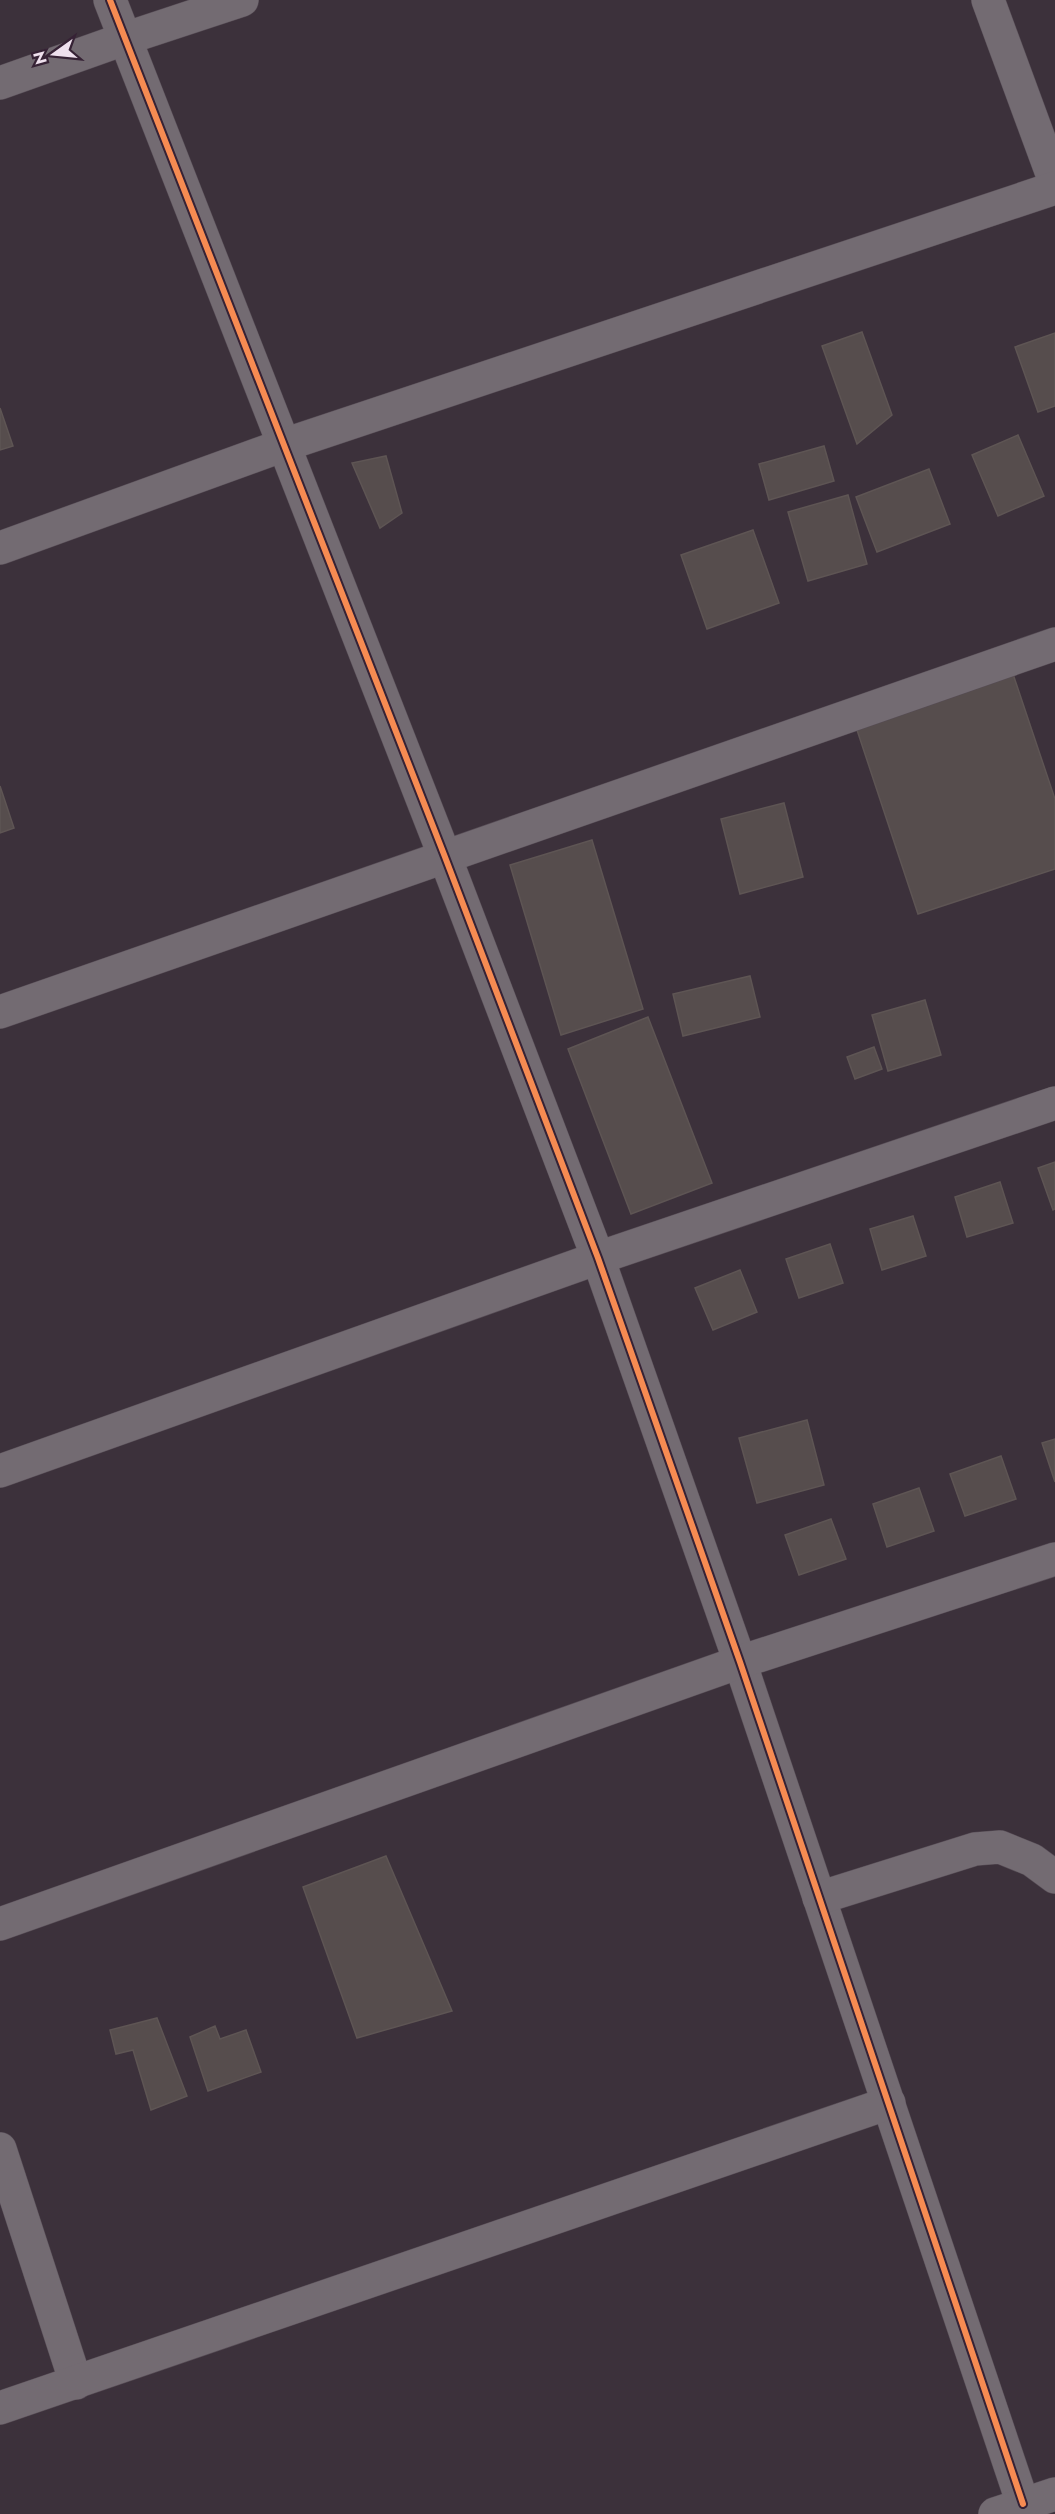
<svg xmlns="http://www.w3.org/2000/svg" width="1055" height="2514" font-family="Jost,sans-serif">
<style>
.building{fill:#564d4d;stroke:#5e5554;stroke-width:1.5}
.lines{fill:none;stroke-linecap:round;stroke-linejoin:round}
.minor-casing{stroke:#574d56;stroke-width:34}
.minor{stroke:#736b72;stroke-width:33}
.cycleway-casing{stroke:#362235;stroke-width:10}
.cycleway{stroke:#f68b52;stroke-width:6}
</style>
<rect width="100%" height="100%" fill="#3c313b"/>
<g class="building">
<path d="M862,332L892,415L857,444L822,346Z"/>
<path d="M1055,333V406L1038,412L1015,347Z"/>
<path d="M0,408L13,446L0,450Z"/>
<path d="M1018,435L1044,496L998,516L972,455Z"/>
<path d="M824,446L834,481L769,500L759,464Z"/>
<path d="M386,456L402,513L380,528L352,463Z"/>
<path d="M929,469L950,524L877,552L856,497Z"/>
<path d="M848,495L867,564L808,581L788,512Z"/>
<path d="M753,530L779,603L707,629L681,555Z"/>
<path d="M1013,674L1055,799V869L918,914L856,727Z"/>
<path d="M0,786L14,828L0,833Z"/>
<path d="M784,803L803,877L740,894L721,819Z"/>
<path d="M592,840L643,1009L561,1035L510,865Z"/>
<path d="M750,976L760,1017L683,1036L673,994Z"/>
<path d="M925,1000L941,1055L888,1071L872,1015Z"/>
<path d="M648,1017L712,1183L631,1214L568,1049Z"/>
<path d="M874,1047L882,1069L855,1079L847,1057Z"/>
<path d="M1055,1162V1209L1053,1210L1038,1168Z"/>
<path d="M1000,1182L1013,1223L967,1237L955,1197Z"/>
<path d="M913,1216L926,1256L882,1270L870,1229Z"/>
<path d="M830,1244L843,1283L799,1298L786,1259Z"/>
<path d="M740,1270L757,1312L713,1330L695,1288Z"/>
<path d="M807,1420L824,1485L757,1503L739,1438Z"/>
<path d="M1055,1439V1482L1042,1443Z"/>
<path d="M1001,1456L1016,1499L965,1516L950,1474Z"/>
<path d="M919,1488L934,1531L887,1547L873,1504Z"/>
<path d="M831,1519L846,1559L799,1575L785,1535Z"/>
<path d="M386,1856L452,2011L357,2038L303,1887Z"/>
<path d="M157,2018L187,2096L151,2110L133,2050L116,2054L110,2030Z"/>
<path d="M215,2026L220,2039L246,2030L261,2072L208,2091L190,2037Z"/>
</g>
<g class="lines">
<defs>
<g id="minor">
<path d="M110,0L445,857L598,1258L740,1662L1023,2504"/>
<path d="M988,0L1055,182"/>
<path d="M0,83L124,39L242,0"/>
<path d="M0,548L284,445L1055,188"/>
<path d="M0,1012L1055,644"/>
<path d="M0,1471L598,1258L1055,1103"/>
<path d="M819,1898L975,1849L1000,1847L1032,1860L1055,1877"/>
<path d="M0,1924L740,1662L1055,1559"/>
<path d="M0,2149L76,2383"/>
<path d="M0,2408L889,2103"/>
<path d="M995,2514L1055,2494"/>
</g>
</defs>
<use href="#minor" class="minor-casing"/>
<use href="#minor" class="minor"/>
<defs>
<path id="cycleway" d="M110,0L445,857L598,1258L740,1662L1023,2504"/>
</defs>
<use href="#cycleway" class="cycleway-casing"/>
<use href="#cycleway" class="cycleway"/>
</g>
<g transform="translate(54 54) rotate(255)" stroke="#362235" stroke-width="4.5" paint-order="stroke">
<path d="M0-4.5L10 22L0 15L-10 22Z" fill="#eee0ed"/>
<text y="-9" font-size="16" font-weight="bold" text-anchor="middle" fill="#eee0ed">N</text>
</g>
</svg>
